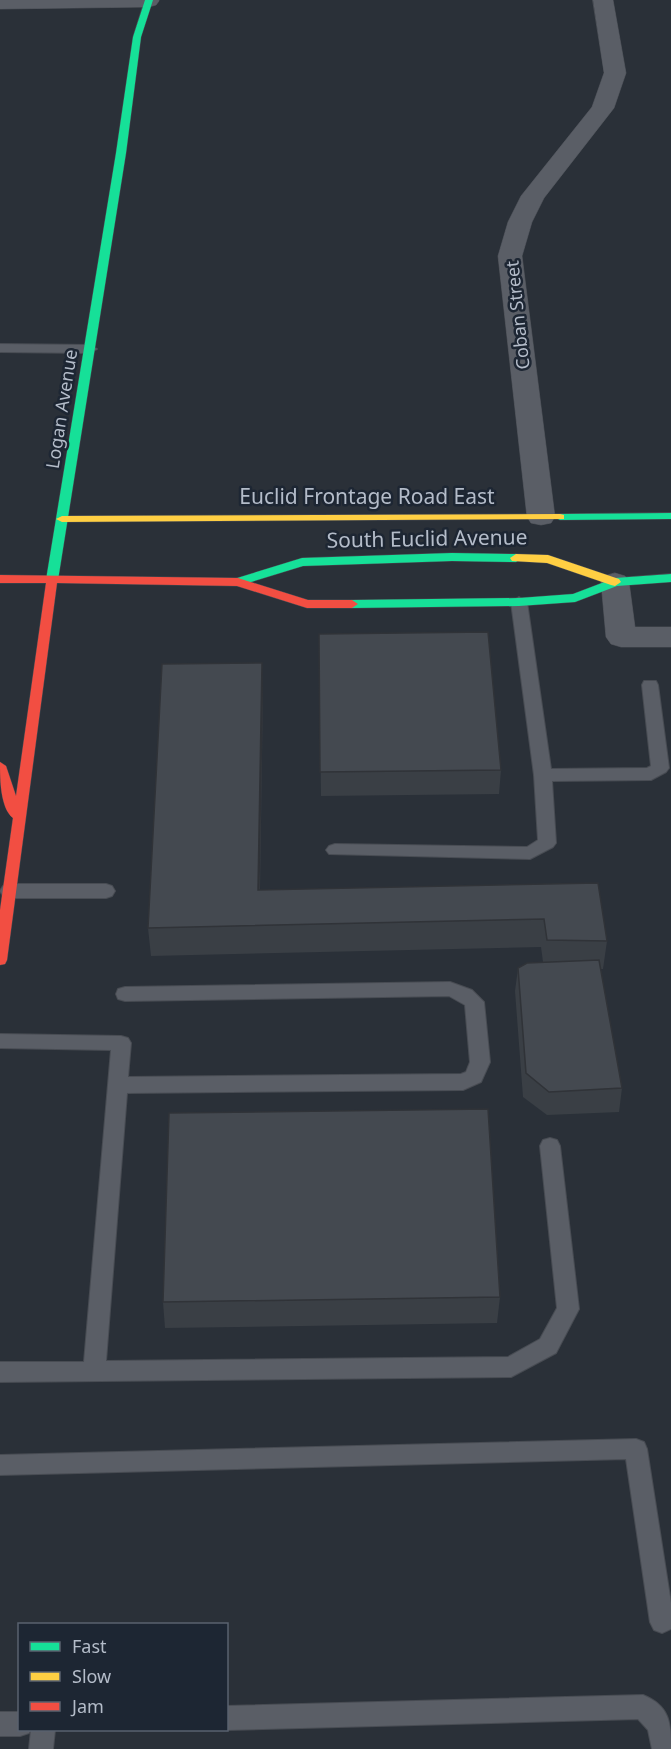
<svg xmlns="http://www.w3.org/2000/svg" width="671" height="1749" font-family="'Noto Sans',sans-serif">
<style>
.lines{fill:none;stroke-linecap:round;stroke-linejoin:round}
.lane-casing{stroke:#484c53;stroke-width:2}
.street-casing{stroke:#484c53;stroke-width:1}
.fast-casing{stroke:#484c53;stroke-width:1}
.slow-casing{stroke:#484c53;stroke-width:1}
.jam-casing{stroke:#484c53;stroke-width:1}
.lane{fill:#5a5e66;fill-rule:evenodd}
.street{fill:#5a5e66;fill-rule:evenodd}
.fast{fill:#16e098;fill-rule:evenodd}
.slow{fill:#ffcf43;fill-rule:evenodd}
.jam{fill:#f24e42;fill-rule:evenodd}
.wall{fill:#3a3f45}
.shaded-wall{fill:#303338}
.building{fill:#444950;stroke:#303338;stroke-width:1.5}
.labels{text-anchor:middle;stroke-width:5;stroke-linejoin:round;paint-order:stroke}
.far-street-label{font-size:18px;fill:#b4bcc9;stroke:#1d2633}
.street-label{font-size:21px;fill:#b4bcc9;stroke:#1d2633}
</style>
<rect width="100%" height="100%" fill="#2a3038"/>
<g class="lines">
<defs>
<g id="lane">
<path d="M0,344L90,345L97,349L90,353L0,352Z"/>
<path d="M519,597L527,602L551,769L647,768L651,766L642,685L644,681H656L658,685L669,768L666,772L651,780L552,781L556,843L553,847L530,859L329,854L326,850L329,846L335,844L527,847L538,840L534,775L511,602Z"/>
<path d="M9,884H106L112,886L115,891L112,896L106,898H9L3,896L0,891L3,886Z"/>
<path d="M450,982L472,990L484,1002L490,1062L481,1082L463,1090L127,1093L106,1361L508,1357L540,1339L557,1308L540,1146L543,1140L550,1138L557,1140L560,1146L579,1309L556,1353L511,1377L0,1382V1362H84L111,1050L0,1048V1034L121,1036L128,1038L131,1043L128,1077L461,1074L466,1072L470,1062L465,1005L449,996L125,1001L118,999L116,994L118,989L125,987Z"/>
<path d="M636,1439L644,1442L647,1449L671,1603V1629L662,1633L654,1630L650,1622L626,1459L0,1475V1455Z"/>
<path d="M643,1695C670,1706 671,1723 671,1749H652L648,1730L638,1719L226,1730H224H226V1706Z"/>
<path d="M0,1712H20V1730H30L29,1733L20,1736H0Z"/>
<path d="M31,1730H55L53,1749H29Z"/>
</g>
<g id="street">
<path d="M0,0H159V1L156,5L149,7L0,9Z"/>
<path d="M593,0H613L626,73L614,108L544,198L532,222L522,256L555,517L551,523L541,525L531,523L527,517L498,256L508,222L521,196L592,107L604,73Z"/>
<path d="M615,573L625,576L629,582L635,627H671V647H621L611,644L606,637L601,582L605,576Z"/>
</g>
<g id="fast">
<path d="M145,0H153L141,37L126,153L58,580L52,584L46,580L116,153L133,37Z"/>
<path d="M671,513V519L560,520L554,517L560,514Z"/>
<path d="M452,553L516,554L522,558L516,562L452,561L303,566L238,586L232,582L234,579L302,558Z"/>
<path d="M671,574V582L617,586L575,602L519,606L352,608L346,604L352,600L519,598L573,594L615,578Z"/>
</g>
<g id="slow">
<path d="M560,514L564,515V519L62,522L56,519L62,516Z"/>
<path d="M516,554L548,555L619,579L621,582L615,586L611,585L547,563L512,561L510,558Z"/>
</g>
<path id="jam" d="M0,575L238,578L308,600H352L358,604L352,608H307L237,586L57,583L7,960L5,964L0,965V910L13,818C0,808 0,777 0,762L6,766L16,796L46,583H0Z"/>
</defs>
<use href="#lane" class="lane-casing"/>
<use href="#street" class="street-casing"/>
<use href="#fast" class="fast-casing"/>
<use href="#slow" class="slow-casing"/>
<use href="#jam" class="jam-casing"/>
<use href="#lane" class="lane"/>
<use href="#street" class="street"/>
<use href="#fast" class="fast"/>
<use href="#slow" class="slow"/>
<use href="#jam" class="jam"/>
</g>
<g class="wall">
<path d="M319,634L501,770L499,794L321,796Z"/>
<path d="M263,691L260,890L598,883L607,941L603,969H600L622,1088L619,1112L547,1115L523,1097L515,991L518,968L543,962L541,947L151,956L148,928Z"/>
<path d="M500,1297L497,1323L165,1328L163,1302Z"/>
</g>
<path class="shaded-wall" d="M262,663L263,691L259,917L258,890Z"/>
<g class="building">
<path d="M488,632L501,770L320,772L319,634Z"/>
<path d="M262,663L258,890L598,883L607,941L547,940L544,919L148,928L162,664Z"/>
<path d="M599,960L622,1088L549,1092L526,1073L518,968L527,963Z"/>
<path d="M488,1109L500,1297L163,1302L169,1113Z"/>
</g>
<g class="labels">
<g class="far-street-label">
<text transform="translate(518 315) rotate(-96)" y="6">Coban Street</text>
<text transform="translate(62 409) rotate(-81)" y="6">Logan Avenue</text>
</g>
<g class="street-label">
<text x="367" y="504">Euclid Frontage Road East</text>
<text transform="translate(427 539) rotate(-1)" y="7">South Euclid Avenue</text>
</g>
</g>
<rect x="18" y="1623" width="210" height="108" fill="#1d2633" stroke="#59626f" stroke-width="1.5"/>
<rect x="30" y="1642" width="30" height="9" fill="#16e098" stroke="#59626f" stroke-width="1.5"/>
<text x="72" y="1653" font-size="18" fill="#b4bcc9">Fast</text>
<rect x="30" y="1672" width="30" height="9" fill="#ffcf43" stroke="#59626f" stroke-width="1.5"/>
<text x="72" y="1683" font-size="18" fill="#b4bcc9">Slow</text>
<rect x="30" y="1702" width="30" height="9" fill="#f24e42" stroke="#59626f" stroke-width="1.5"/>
<text x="72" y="1713" font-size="18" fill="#b4bcc9">Jam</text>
</svg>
